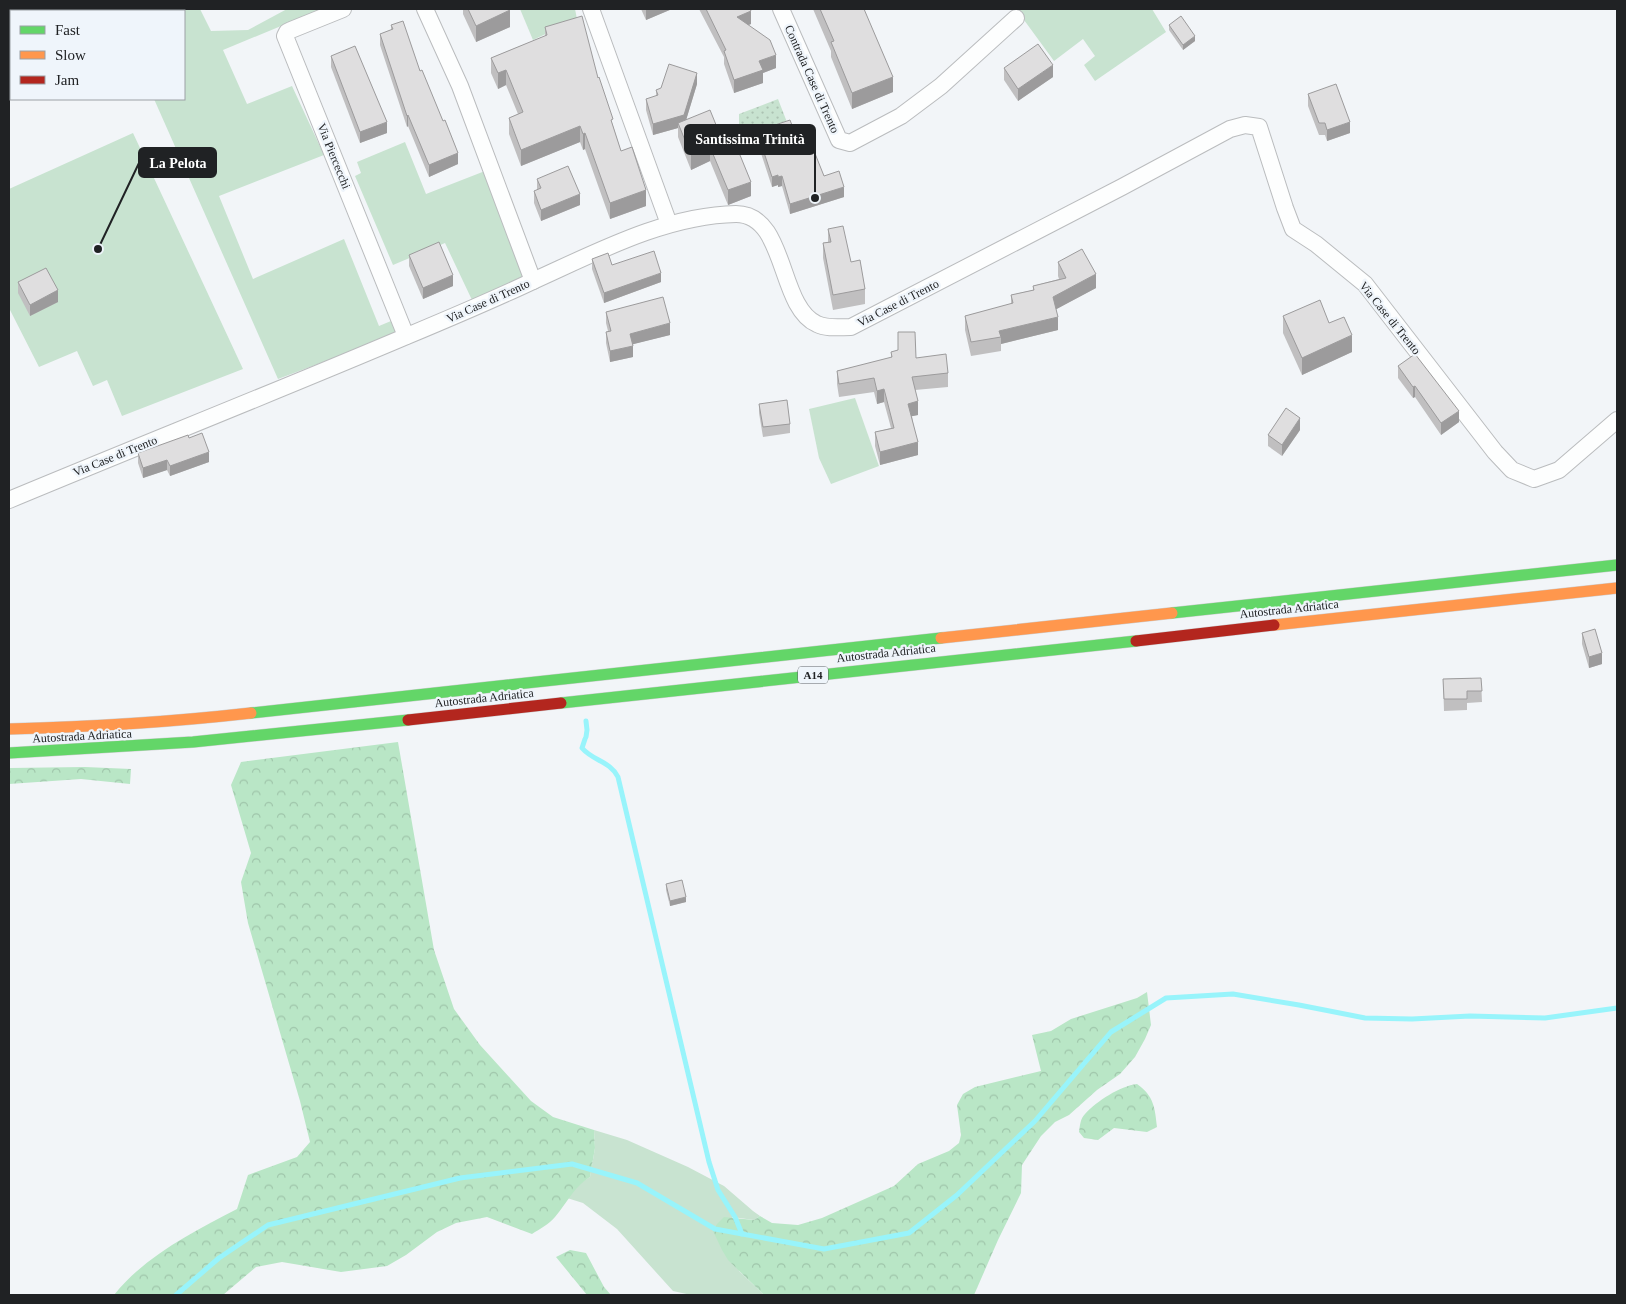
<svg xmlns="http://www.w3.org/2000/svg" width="1626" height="1304" font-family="'Times New Roman',serif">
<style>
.grass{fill:#c8e3d0}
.forest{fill:url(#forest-crowns)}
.garden{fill:url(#garden-dots)}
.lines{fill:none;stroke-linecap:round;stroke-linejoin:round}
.stream{stroke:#98f4fb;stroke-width:5}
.street-casing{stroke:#babcbe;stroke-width:18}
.fast-casing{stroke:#cecfd1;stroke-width:12}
.slow-casing{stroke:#cecfd1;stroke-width:12}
.jam-casing{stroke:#cecfd1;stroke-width:12}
.street{stroke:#fdfefe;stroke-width:16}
.fast{stroke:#63d668;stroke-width:11}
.slow{stroke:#ff974d;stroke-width:11}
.jam{stroke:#b3261e;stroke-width:11}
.wall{fill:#c0bfc0}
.shaded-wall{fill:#9c9b9c}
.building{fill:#dfdedf;stroke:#9c9b9c}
.labels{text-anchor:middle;stroke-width:4.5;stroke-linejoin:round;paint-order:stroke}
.shield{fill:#eff5fb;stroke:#5e6164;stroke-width:1}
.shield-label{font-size:11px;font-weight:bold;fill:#202224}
.street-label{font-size:12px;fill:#202224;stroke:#eff5fb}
.leader{fill:none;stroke:#202224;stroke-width:2}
.callout-dot{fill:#202224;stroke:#eff5fb;stroke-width:2}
.callout{fill:#202224;stroke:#202224;stroke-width:2}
.callout-label{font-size:14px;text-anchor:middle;font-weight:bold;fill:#fff}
</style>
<defs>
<pattern id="forest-crowns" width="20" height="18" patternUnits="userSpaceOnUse" patternTransform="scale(1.25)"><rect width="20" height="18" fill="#b9e6c6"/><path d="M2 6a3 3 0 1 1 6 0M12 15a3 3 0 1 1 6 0" fill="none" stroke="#9fc5aa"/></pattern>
<pattern id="garden-dots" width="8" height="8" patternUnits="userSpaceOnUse" patternTransform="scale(1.25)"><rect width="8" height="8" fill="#c8e3d0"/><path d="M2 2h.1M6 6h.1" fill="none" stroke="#acc2b2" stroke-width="1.8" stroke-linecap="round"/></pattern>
</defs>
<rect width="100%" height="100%" fill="#f2f5f8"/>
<g class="grass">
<path d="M171,9H200L211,31L248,30L287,9H322L223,50L247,104L292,86L324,155L219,196L253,279L344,239L379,326L391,321L397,334L278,379L154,99H184V11H167Z"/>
<path d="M520,9H575L577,19L533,40Z"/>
<path d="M1016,9H1152L1166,32L1095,81L1084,65L1095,56L1083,39L1054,61Z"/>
<path d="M133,133L243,369L122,416L107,380L93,386L77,351L39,367L9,308V189Z"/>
<path d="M405,142L426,194L485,171L526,275L472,300L445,243L393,265L355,176L361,173L357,162Z"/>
<path d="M855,398L879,466L831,484L819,458L809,409Z"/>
<path d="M594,1130L627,1140L688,1167L724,1186L753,1211L760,1216L754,1220L732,1217L739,1271L764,1295H691L673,1291L617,1229L583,1203L567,1198L579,1184L590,1177L595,1148Z"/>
</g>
<g class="forest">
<path d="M398,742L434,950L454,1009L480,1045L531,1101L553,1117L594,1130L595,1148L590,1177C572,1189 568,1202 555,1217C549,1224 540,1229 532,1234L487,1217L456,1223L437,1232L406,1255L387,1266L341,1272L282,1262L256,1267L223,1295H114C145,1256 193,1232 237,1209L248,1175L297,1157L310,1142L300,1101L248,923L241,882L251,853L231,785L241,762Z"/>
<path d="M85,767L131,769L130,784L81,779L9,784V768Z"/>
<path d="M1147,992L1151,1025L1145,1039L1135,1057L1120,1074L1097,1090L1069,1115L1055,1122L1041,1136L1022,1165L1021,1193L998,1240L974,1295H764L728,1260L722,1250L713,1231L717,1224L724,1217L754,1220L760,1216L772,1223L798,1225L822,1218L894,1186L918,1164L949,1151L959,1143L961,1135L957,1105L963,1094L975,1087L1041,1071L1032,1035L1051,1031L1071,1019L1137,998Z"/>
<path d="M1137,1084C1154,1096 1155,1108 1157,1127L1147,1132L1114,1128L1098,1140L1084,1138L1079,1132C1080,1126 1080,1119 1085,1114C1097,1101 1120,1086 1137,1084Z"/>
<path d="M570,1250L586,1253L604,1287L611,1295H587L556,1257Z"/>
</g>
<path class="garden" d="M778,99L790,130L724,153L715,134L739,125V114Z"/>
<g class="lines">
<g class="stream">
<path d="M586,721L587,730L586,737"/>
<path d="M585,739L582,748C593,761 610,761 618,777L709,1162L718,1190L735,1217L742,1234"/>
<path d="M176,1295L219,1258L268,1225L460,1178L572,1164L637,1183L715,1229L824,1249L909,1233L957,1195L1035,1121L1111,1032L1166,998L1233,994L1299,1005L1365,1018L1412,1019L1470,1016L1545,1018L1617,1008"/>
</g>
<defs>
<g id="street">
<path d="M343,9L291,30L287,32L285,36L406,336"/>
<path d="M425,9L460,86L533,281"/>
<path d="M591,9L669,224"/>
<path d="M781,9L839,140L850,143L901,116L941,86L1016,18"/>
<path d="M9,500C141,445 275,392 407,336C450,318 493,300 535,280C597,252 667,215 736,214C787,214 778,307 817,324C827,329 840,327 851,327L1122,187L1230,129L1245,125L1259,127L1285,208L1293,229L1316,244L1365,284L1495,452L1512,470L1534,479L1559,470L1617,420"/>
</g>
<g id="fast">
<path d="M1172,613L1617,565"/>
<path d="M561,703L1136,641"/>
<path d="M251,713L941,638"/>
<path d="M9,753L193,742L408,720"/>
</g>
<g id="slow">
<path d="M1274,625L1617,588"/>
<path d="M941,638L1172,613"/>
<path d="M9,729C90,727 171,722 251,713"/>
</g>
<g id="jam">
<path d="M1136,641L1274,625"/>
<path d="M408,720L561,703"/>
</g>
</defs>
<use href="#street" class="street-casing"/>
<use href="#fast" class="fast-casing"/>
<use href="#slow" class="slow-casing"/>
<use href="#jam" class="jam-casing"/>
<use href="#street" class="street"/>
<use href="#fast" class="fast"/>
<use href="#slow" class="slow"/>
<use href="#jam" class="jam"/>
</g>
<g class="wall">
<path d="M463,9H510V27L476,42L463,14Z"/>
<path d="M641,9H672L646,20Z"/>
<path d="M699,9H750L751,24L748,25L776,68L763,73V83L734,93L724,64V57Z"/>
<path d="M813,9H864L893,92L852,109L831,57V51Z"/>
<path d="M391,25L420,71L458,164L429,177L408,126L407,127L380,45V34L391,30Z"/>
<path d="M1169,25L1195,41L1183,50L1169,30Z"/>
<path d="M545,27L598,78L621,151L646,206L610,219L585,149L583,150L580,142L521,166L509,134V118L518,114L506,85L498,89L491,73V58L545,36Z"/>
<path d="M331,56L387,133L360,143L331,67Z"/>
<path d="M1004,68L1053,77L1018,101L1004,80Z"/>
<path d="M697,84L686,120L723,142L751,196L728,205L710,161L691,170L678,137V128L653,135L646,110V99L656,96V90Z"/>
<path d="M1308,94L1350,133L1327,141L1325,135H1319L1308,106Z"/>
<path d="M757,131L798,141L806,148L824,176L844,197L790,214L782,186L778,187V185L772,187L757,141Z"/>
<path d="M537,179L580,205L541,221L534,203V191L537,190Z"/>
<path d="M828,229L851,262L865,289V304L833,310L823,258V243L828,242Z"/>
<path d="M409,255L453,286L423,299L409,266Z"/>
<path d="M592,259L612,265L661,282L604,303L592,269Z"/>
<path d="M1058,262L1096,288L1056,309L1058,330L1001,344V351L971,356L965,330V316L1011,304V295L1033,290V286L1059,279L1058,276Z"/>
<path d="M18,282L58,302L30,316L18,293Z"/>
<path d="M606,312L670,335L633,344V357L610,362L606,343V332L608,331L606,323Z"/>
<path d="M1283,316L1329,323L1352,352L1302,375L1283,333Z"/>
<path d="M891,352L916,358L948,373V387L915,390L918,415L912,416L918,455L880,465L875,446V432L891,428L884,402L877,404L874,392L839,397L837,384V371L891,358Z"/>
<path d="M1398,366L1459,422L1441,435L1415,397L1413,398L1398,378Z"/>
<path d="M759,404L790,424V433L763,437L759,413Z"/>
<path d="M1300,430L1282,456L1268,446V435Z"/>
<path d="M189,438L209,462L170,476L167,470L143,478L138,463V453Z"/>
<path d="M1582,633L1602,664L1589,668L1582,644Z"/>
<path d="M1481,678L1482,702L1467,703V710L1444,711L1443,679Z"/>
<path d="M666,884L686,902L670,906L666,890Z"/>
</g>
<g class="shaded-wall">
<path d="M646,9H672L646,20Z"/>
<path d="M510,10V27L476,42V26Z"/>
<path d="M751,11V24L737,30V17Z"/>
<path d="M1195,36V41L1183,50V45Z"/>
<path d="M776,55V68L763,73V83L734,93V80L759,61Z"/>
<path d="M1053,65V77L1018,101V89Z"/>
<path d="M506,70V85L498,89V73Z"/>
<path d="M697,73V84L684,127L678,123V128L653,135V124Z"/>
<path d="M893,77V92L852,109V93Z"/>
<path d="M408,115V126L407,127V116Z"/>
<path d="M387,122V133L360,143V132Z"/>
<path d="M1350,122V133L1327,141V130Z"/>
<path d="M580,126V142L521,166V150Z"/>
<path d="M585,133V149L583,150V134Z"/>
<path d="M710,147V161L691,170V155Z"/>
<path d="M458,153V164L429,177V165Z"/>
<path d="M778,175V185L772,187V177Z"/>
<path d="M782,176V186L778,187V177Z"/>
<path d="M751,182V196L728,205V190Z"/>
<path d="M844,187V197L790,214V204Z"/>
<path d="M646,190V206L610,219V203Z"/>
<path d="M580,194V205L541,221V210Z"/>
<path d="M661,273V282L604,303V293Z"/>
<path d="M1096,274V288L1053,311V297Z"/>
<path d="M453,275V286L423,299V288Z"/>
<path d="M58,290V302L30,316V305Z"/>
<path d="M1058,317V330L1001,344V337L999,331Z"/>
<path d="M670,323V335L630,345V334Z"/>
<path d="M1352,335V352L1302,375V358Z"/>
<path d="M633,346V357L610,362V351Z"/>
<path d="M1415,386V397L1413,398V387Z"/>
<path d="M884,389V402L877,404V391Z"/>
<path d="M918,401V415L908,417V404Z"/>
<path d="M1459,411V422L1441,435V423Z"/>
<path d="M1300,418V430L1282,456V445Z"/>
<path d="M918,442V455L880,465V452Z"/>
<path d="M209,452V462L170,476V466Z"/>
<path d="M167,460V470L143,478V468Z"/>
<path d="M1602,653V664L1589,668V657Z"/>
<path d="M686,897V902L670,906V901Z"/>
</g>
<g class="building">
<path d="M468,9H510V10L476,26Z"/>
<path d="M706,9H750L751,11L737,17L770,40L776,55L759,61L763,70L734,80L724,51L726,50Z"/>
<path d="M820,9H864L893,77L852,93L831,42L834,41Z"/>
<path d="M582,16L598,78L599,77L613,119L611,120L621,151L632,147L646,190L610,203L585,133L583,134L580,126L521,150L509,118L523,112L506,70L498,73L491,58L547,35L545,27Z"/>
<path d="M1181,16L1195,36L1183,45L1169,25Z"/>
<path d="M403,21L420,71L422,70L443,121L445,120L458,153L429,165L408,115L407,116L380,34L393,29L391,25Z"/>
<path d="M1038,44L1053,65L1018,89L1004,68Z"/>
<path d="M355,46L387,122L360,132L331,56Z"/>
<path d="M669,64L697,73L684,115L653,124L646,99L658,95L656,90L661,88Z"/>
<path d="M1336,84L1350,122L1327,130L1325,123H1319L1308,94Z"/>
<path d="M710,110L723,142L733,138L751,182L728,190L710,147L691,155L678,123Z"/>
<path d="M790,120L798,141L802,139L806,148L812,146L824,176L839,171L844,187L790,204L782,176L778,177V175L772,177L757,131Z"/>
<path d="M568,166L580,194L541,210L534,191L541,188L537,179Z"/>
<path d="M843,226L851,262L860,260L865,289L833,295L823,243L831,242L828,229Z"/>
<path d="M439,242L453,275L423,288L409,255Z"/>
<path d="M1082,249L1096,274L1053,297L1058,317L999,331L1001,337L971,342L965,316L1013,303L1011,295L1034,290L1033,286L1066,278L1058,262Z"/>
<path d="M654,251L661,273L604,293L592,259L608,253L612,265Z"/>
<path d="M46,268L58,290L30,305L18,282Z"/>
<path d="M663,297L670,323L630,334L633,346L610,351L606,332L611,331L606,312Z"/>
<path d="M1320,300L1329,323L1344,317L1352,335L1302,358L1283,316Z"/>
<path d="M898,332H915L916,358L946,354L948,373L912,377L918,401L908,404L918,442L880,452L875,432L894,428L884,389L877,391L874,378L839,384L837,371L892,357L891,352L898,350Z"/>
<path d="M1415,354L1459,411L1441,423L1415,386L1413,387L1398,366Z"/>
<path d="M787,400L790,424L763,427L759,404Z"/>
<path d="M1286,408L1300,418L1282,445L1268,435Z"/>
<path d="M202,433L209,452L170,466L167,460L143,468L138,453L188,435L189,438Z"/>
<path d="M1595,629L1602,653L1589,657L1582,633Z"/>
<path d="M1481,678L1482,691H1467V699H1444L1443,679Z"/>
<path d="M682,880L686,897L670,901L666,884Z"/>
</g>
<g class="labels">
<rect class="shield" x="798" y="666.5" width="30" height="17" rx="4"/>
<g class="shield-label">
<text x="813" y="679">A14</text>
</g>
<g class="street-label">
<text transform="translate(812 79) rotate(66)" y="4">Contrada Case di Trento</text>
<text transform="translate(334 156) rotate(68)" y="4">Via Piercecchi</text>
<text transform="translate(488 301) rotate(-24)" y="4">Via Case di Trento</text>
<text transform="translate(898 303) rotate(-27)" y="4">Via Case di Trento</text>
<text transform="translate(1390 318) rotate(51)" y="4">Via Case di Trento</text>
<text transform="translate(115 456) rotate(-22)" y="4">Via Case di Trento</text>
<text transform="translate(1289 609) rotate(-6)" y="4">Autostrada Adriatica</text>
<text transform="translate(886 653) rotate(-6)" y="4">Autostrada Adriatica</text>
<text transform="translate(484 698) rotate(-6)" y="4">Autostrada Adriatica</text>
<text transform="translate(82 736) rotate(-3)" y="4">Autostrada Adriatica</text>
</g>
</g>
<path class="leader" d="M815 198L815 140M98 249L139 163"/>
<g class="callout-dot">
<circle cx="815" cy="198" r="5"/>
<circle cx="98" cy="249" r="5"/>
</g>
<g class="callout">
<rect x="685" y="125" width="130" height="29" rx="5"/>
<rect x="139" y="148" width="77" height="29" rx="5"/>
</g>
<g class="callout-label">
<text x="750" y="144">Santissima Trinità</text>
<text x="178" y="168">La Pelota</text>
</g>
<rect width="1626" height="1304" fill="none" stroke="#202224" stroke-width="20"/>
<rect x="10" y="10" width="175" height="90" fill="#eff5fb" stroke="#9ca1a5"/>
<rect x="20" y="26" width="25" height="8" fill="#63d668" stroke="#9ca1a5"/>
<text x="55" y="35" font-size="15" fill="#202224">Fast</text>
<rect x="20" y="51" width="25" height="8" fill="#ff974d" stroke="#9ca1a5"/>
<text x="55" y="60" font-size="15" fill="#202224">Slow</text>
<rect x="20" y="76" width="25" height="8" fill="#b3261e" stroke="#9ca1a5"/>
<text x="55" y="85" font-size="15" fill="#202224">Jam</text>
</svg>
